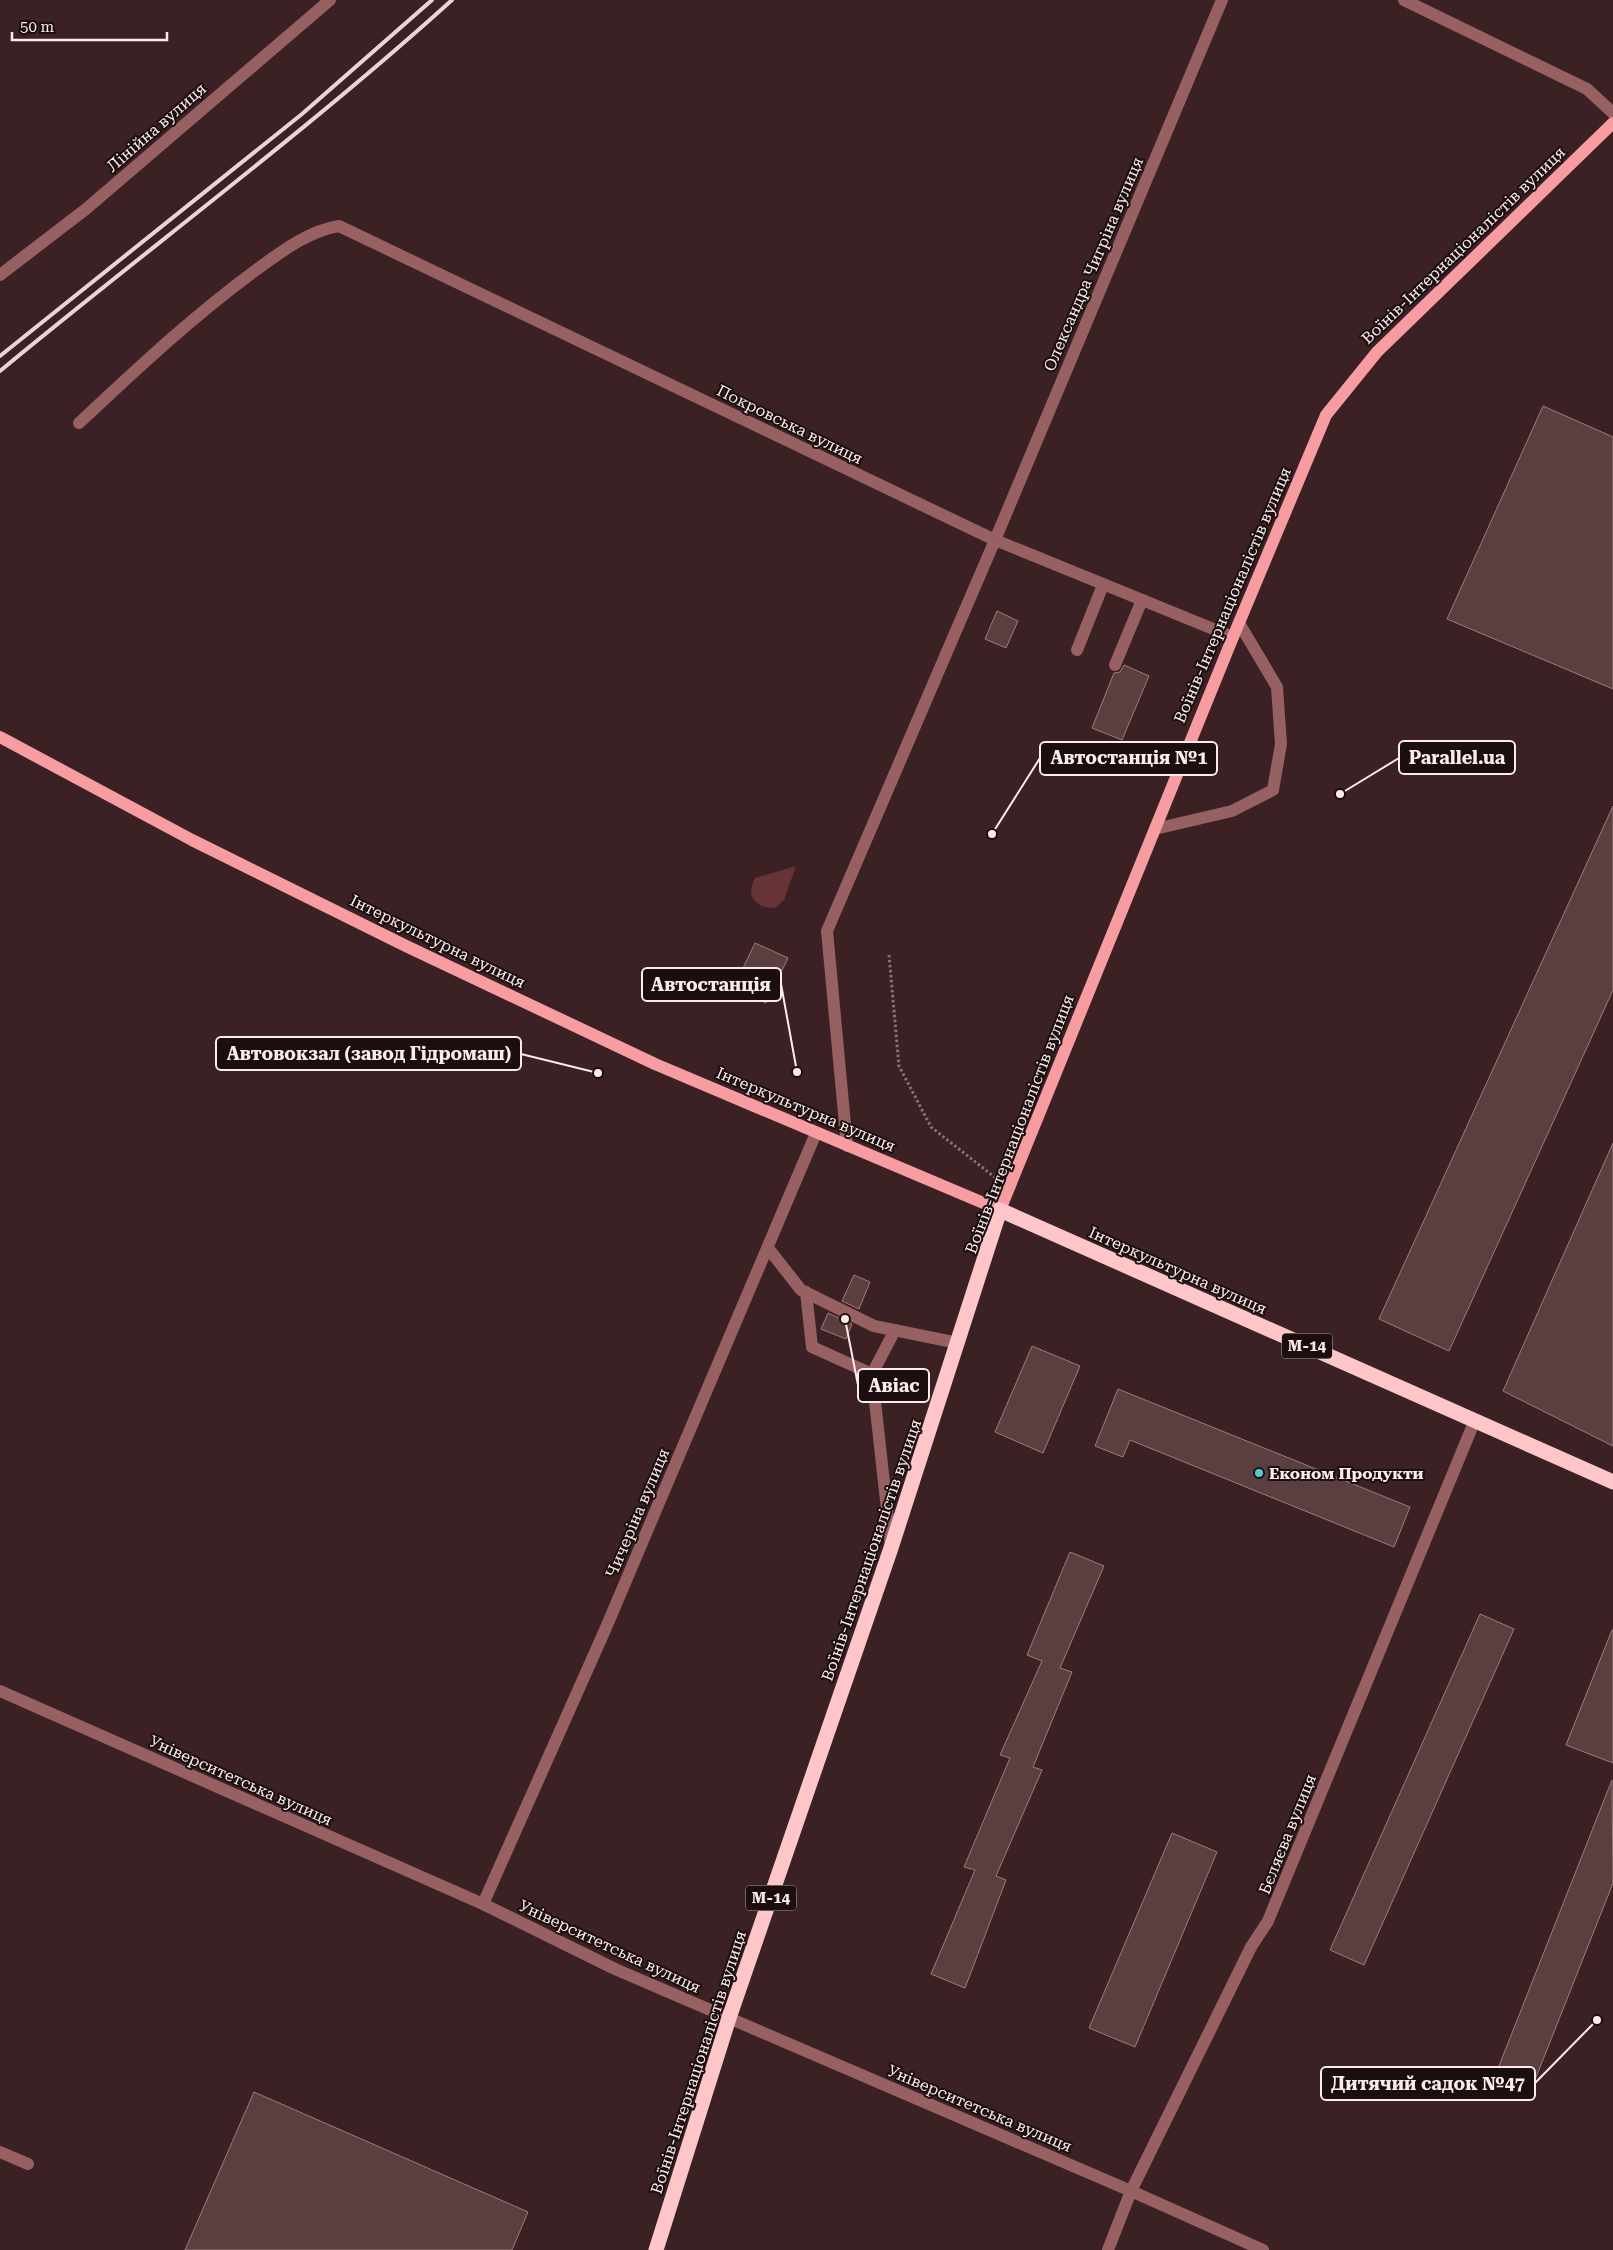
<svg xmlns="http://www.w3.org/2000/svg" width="1613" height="2250" font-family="'Roboto Serif',serif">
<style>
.green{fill:#663337}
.building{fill:#5b3f40;stroke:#9c7c7d}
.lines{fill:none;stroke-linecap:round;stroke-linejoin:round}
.path{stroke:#8a7374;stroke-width:3;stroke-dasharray:2.5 2.5;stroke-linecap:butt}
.minor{stroke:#976063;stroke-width:12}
.major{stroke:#f79da2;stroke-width:12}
.highway{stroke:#fec6c9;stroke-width:15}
.rail{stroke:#e8d6d6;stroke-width:4}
.poi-dot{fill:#52cdce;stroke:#1a0e0f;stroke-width:2}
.labels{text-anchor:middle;stroke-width:4;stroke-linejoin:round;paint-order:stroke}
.shield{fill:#1a0e0f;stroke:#b9a9a9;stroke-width:1}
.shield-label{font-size:15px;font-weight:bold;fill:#fdebeb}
.street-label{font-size:16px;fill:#fdebeb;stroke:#1a0e0f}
.poi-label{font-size:16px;font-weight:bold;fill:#fdebeb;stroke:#1a0e0f;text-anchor:start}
.leader{fill:none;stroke:#fdebeb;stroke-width:2}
.callout-dot{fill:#fdebeb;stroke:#1a0e0f;stroke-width:2}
.callout{fill:#1a0e0f;stroke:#fdebeb;stroke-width:2}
.callout-label{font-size:18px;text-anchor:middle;font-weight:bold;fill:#fdebeb}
</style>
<rect width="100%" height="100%" fill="#3b2123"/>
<path class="green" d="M796,866L784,900L775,908C755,908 745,896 755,878Z"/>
<g class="building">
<path d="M1543,406L1613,437V689L1447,619Z"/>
<path d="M997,611L1018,621L1006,648L985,639Z"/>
<path d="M1124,665L1149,676L1122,740L1092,728L1114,673L1120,672Z"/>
<path d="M1613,806V990L1449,1351L1379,1319Z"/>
<path d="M755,943L788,958L766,1003L734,987Z"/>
<path d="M1613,1143V1446L1503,1391Z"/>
<path d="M854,1275L870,1282L859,1309L842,1301Z"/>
<path d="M828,1313L852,1324L846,1339L821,1329Z"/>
<path d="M1032,1346L1080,1366L1043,1453L995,1432Z"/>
<path d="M1118,1389L1410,1507L1394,1547L1130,1440L1123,1457L1095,1446Z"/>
<path d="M1070,1552L1104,1566L1060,1668L1072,1672L1033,1767L1042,1770L996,1876L1006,1880L965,1988L931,1974L975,1870L964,1867L1010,1758L1000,1755L1042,1661L1027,1655Z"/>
<path d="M1480,1614L1514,1629L1364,1965L1330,1950Z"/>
<path d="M1612,1630H1613V1763L1566,1745Z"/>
<path d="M1612,1780L1613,1883L1531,2090L1495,2076Z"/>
<path d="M1172,1833L1217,1852L1135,2047L1089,2028Z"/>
<path d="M254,2092L528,2212L512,2250H185Z"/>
</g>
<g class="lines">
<path class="path" d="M889,955L899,1066L931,1127L997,1179"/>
<g class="minor">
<path d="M1404,0L1587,89L1613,113"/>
<path d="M0,275L86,209L330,0"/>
<path d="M79,423C136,370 193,316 256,270C281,252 308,231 339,226L995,540L1233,637"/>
<path d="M1077,650L1103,585"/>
<path d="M1115,665L1142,600"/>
<path d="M1155,829L1232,811L1273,790L1281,744L1277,687L1239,623"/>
<path d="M847,1146L827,931L995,540L1222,0"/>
<path d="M768,1248L801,1290L874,1326L958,1343"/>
<path d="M806,1292L812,1347L872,1374"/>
<path d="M891,1546L872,1374L895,1330"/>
<path d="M0,1691L483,1904L615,1969L1131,2191L1263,2250"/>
<path d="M483,1904L605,1630L816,1133"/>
<path d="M0,2152L28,2164"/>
<path d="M1108,2250L1131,2191L1251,1947L1268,1921L1475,1420"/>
</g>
<path class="major" d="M0,737L192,840L406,946L655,1064L1000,1210L1233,637L1326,415L1377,352L1613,123"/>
<path class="highway" d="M656,2250L729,2018L891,1548L1000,1210L1613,1482"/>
<g class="rail">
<path d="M0,356L302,114L432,0"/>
<path d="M0,371C150,247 307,131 452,0"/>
</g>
</g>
<circle class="poi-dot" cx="1259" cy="1473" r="5"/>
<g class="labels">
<g class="shield">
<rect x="1282" y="1333.5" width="50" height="25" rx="4"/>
<rect x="746" y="1885.5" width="50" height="25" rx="4"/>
</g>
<g class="shield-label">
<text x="1307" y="1351">М-14</text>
<text x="771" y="1903">М-14</text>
</g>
<g class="street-label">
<text transform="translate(156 127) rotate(-41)" y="6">Лінійна вулиця</text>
<text transform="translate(1463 245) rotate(-44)" y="6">Воїнів-Інтернаціоналістів вулиця</text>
<text transform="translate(1093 264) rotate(-67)" y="6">Олександра Чигріна вулиця</text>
<text transform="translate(790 424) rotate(26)" y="6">Покровська вулиця</text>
<text transform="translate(1232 595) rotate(-67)" y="6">Воїнів-Інтернаціоналістів вулиця</text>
<text transform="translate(438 941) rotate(26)" y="6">Інтеркультурна вулиця</text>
<text transform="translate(806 1109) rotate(23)" y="6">Інтеркультурна вулиця</text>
<text transform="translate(1019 1124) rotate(-69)" y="6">Воїнів-Інтернаціоналістів вулиця</text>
<text transform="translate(1178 1270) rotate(24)" y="6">Інтеркультурна вулиця</text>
<text transform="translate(637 1513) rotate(-67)" y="6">Чичеріна вулиця</text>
<text transform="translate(871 1550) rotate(-71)" y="6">Воїнів-Інтернаціоналістів вулиця</text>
<text transform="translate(241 1780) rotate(24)" y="6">Університетська вулиця</text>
<text transform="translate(1287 1834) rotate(-68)" y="6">Бєляєва вулиця</text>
<text transform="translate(610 1946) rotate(25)" y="6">Університетська вулиця</text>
<text transform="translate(698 2062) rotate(-72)" y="6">Воїнів-Інтернаціоналістів вулиця</text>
<text transform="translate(980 2108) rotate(23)" y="6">Університетська вулиця</text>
</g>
<g class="poi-label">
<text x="1269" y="1479">Економ Продукти</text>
</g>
</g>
<path class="leader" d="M1340 794L1399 758M992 834L1040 758M797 1072L781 984M598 1073L521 1054M845 1319L858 1385M1597 2020L1535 2083"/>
<g class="callout-dot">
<circle cx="1340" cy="794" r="5"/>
<circle cx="992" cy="834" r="5"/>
<circle cx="797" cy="1072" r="5"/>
<circle cx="598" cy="1073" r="5"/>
<circle cx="845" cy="1319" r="5"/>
<circle cx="1597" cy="2020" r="5"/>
</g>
<g class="callout">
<rect x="1399" y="741" width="116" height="33" rx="5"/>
<rect x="1040" y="742" width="177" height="33" rx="5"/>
<rect x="642" y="968" width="139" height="33" rx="5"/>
<rect x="216" y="1037" width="305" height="33" rx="5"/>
<rect x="858" y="1369" width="71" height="33" rx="5"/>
<rect x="1321" y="2067" width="214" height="33" rx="5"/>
</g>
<g class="callout-label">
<text x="1457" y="764">Parallel.ua</text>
<text x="1129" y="764">Автостанція №1</text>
<text x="711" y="991">Автостанція</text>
<text x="369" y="1060">Автовокзал (завод Гідромаш)</text>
<text x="894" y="1392">Авіас</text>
<text x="1428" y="2090">Дитячий садок №47</text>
</g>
<path d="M12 32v8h155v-8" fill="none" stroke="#fdebeb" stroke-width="2.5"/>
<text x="20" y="32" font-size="15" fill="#fdebeb" stroke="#1a0e0f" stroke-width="4" paint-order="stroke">50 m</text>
</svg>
